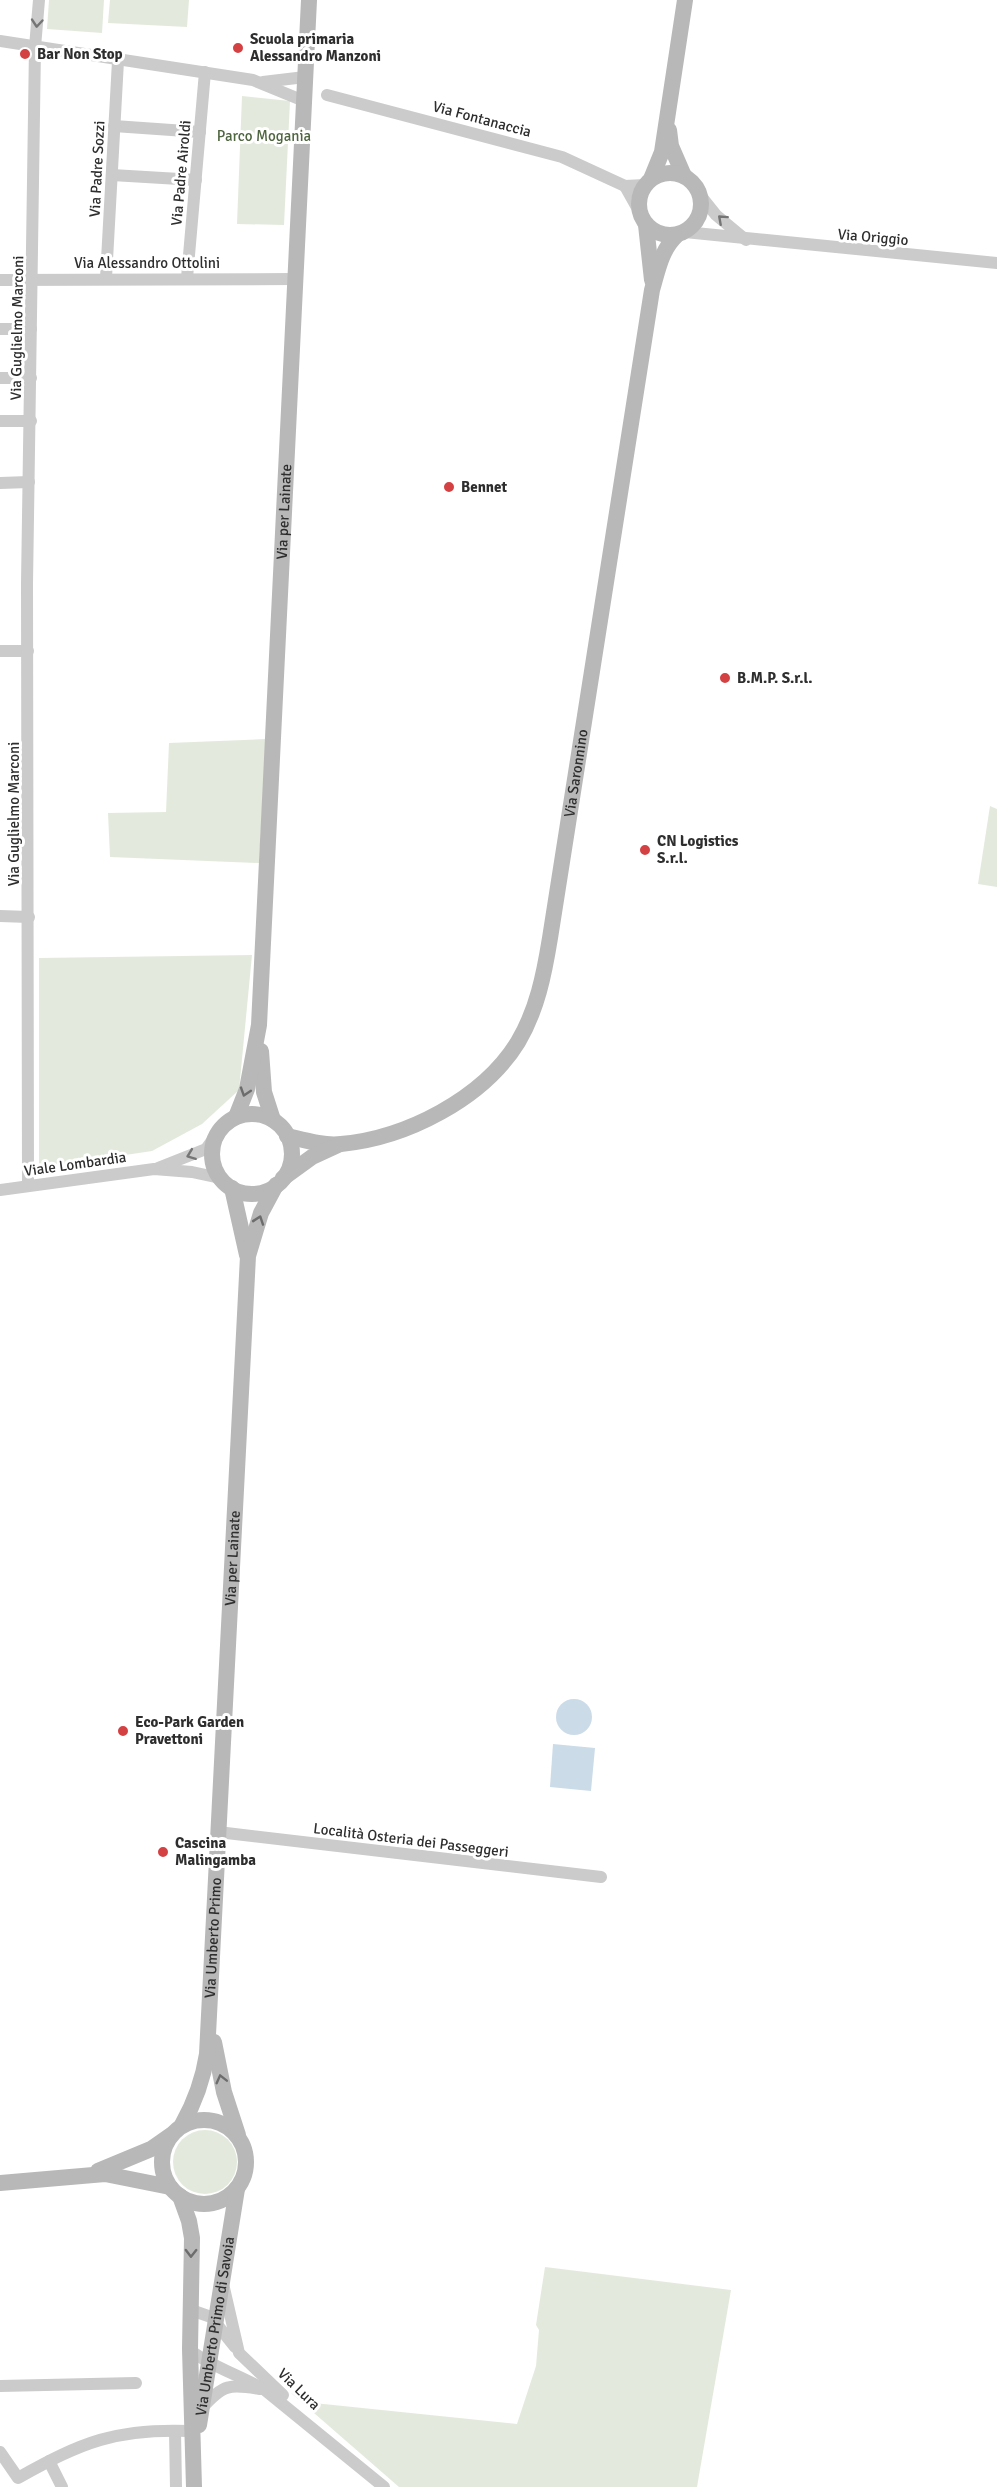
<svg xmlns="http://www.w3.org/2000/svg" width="997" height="2487" font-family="Signika,sans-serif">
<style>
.green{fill:#e3eadd}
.water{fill:#cbdbe8}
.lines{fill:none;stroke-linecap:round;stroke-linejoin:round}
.street{stroke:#cbcbcb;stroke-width:12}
.secondary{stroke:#b8b8b8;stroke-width:16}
.oneway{stroke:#757575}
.oneway2{stroke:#6c6c6c}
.poi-dot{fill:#d44143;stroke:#fff;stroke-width:2}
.labels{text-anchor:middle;stroke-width:6;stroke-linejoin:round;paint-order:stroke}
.poi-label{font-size:15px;font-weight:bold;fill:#2e2e2e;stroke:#fff;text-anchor:start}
.street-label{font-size:15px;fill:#2e2e2e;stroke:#fff}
.park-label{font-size:15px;fill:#4f6540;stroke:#fff}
</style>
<rect width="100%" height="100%" fill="#fff"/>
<g class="green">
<path d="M49,0H104L102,33L47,29Z"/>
<path d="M110,0H189L187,27L108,23Z"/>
<path d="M242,96L290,101L284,225L237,224Z"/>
<path d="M266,739L259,863L110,857L108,813L166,812L169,743Z"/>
<path d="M990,806L997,809V887L978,884Z"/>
<path d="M252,955L239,1090L202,1124L152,1151L39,1168V958Z"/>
<circle cx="205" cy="2162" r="32"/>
<path d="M545,2267L731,2290L697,2487H399L291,2393L314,2403L517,2424L536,2366L539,2330L536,2325Z"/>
</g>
<g class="water">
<circle cx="574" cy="1717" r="18"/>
<path d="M553,1744L595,1748L591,1791L550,1787Z"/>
</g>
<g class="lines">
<g class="street">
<path d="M0,41L253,80L304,101"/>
<path d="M263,82L305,77"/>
<path d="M327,95L562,157L625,186L645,185"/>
<path d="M114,126L200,132"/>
<path d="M112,175L196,180"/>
<path d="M625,186L639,211"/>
<path d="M700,195L716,215L746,240"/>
<path d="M685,232L997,263"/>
<path d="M106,278L118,61"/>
<path d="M187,278L205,72"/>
<path d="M0,280L294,279"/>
<path d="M0,329H31"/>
<path d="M0,378H31"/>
<path d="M0,421H31"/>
<path d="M0,483L29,482"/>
<path d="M0,651H28"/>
<path d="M0,916L29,917"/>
<path d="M158,1168L206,1149L219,1131"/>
<path d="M28,1186L27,584L35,47L39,0"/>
<path d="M0,1190L154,1169L192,1172L220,1178"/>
<path d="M218,1832L601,1877"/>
<path d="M224,2288L239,2353L283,2395"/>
<path d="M191,2310L211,2317L235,2347"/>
<path d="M190,2349C199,2361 248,2379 265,2390L384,2487"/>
<path d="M0,2386L136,2383"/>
<path d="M202,2408C223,2384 230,2384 260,2389"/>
<path d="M175,2431L176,2487"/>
<path d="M0,2452L18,2478C82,2442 116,2428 191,2431"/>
<path d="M49,2461L62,2487"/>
</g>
<g class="secondary">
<path d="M669,130L671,146L684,176"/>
<circle cx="670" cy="204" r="31"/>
<path d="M651,179L662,152L685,0"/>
<path d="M646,225L652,280"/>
<path d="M261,1051L264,1092L273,1120"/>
<circle cx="252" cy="1154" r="40"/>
<path id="s1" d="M236,1117L247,1089L259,1025L309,0"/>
<path id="s2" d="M287,1136C304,1140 324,1146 341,1144C406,1138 483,1099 518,1042C537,1010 544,975 550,938L652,290C658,270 661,250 677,235"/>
<path d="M283,1178L312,1157L338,1145"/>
<path d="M232,1188L247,1255"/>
<path d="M214,2042L224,2092L238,2135"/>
<circle cx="204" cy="2162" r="42"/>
<path id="s3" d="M182,2125C195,2102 203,2080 207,2054L248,1256L261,1213L276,1185"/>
<path d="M98,2171L151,2149L171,2135"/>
<path d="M0,2183L105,2174L170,2187"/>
<path d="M180,2196L189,2221L192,2238L190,2349L194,2487"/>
<path id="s4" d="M199,2425L237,2189"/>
</g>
</g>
<defs><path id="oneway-chevron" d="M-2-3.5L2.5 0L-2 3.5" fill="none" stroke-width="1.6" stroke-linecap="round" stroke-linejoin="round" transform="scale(1.5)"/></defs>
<g class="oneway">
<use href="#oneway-chevron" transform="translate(37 23) rotate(95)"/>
<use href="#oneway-chevron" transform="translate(722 219) rotate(-138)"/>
<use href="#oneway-chevron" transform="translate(191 1155) rotate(159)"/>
</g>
<g class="oneway2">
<use href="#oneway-chevron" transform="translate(245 1092) rotate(108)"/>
<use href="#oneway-chevron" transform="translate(259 1220) rotate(-71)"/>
<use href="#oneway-chevron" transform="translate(221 2079) rotate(-104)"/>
<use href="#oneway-chevron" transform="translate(191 2253) rotate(91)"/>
</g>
<g class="poi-dot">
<circle cx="238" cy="48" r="6"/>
<circle cx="25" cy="54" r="6"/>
<circle cx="449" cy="487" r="6"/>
<circle cx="725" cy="678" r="6"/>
<circle cx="645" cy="850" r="6"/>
<circle cx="123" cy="1731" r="6"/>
<circle cx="163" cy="1852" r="6"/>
</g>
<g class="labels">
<g class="poi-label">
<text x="250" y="44">Scuola primaria<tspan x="250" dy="17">Alessandro Manzoni</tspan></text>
<text x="37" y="59">Bar Non Stop</text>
<text x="461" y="492">Bennet</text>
<text x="737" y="683">B.M.P. S.r.l.</text>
<text x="657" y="846">CN Logistics<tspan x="657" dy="17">S.r.l.</tspan></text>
<text x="135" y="1727">Eco-Park Garden<tspan x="135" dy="17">Pravettoni</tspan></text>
<text x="175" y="1848">Cascina<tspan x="175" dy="17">Malingamba</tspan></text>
</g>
<g class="street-label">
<text transform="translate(482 119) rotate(15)" y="5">Via Fontanaccia</text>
<text transform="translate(97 169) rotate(-87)" y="5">Via Padre Sozzi</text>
<text transform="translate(181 173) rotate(-85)" y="5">Via Padre Airoldi</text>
<text transform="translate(873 237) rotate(5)" y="5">Via Origgio</text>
<text x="147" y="268">Via Alessandro Ottolini</text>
<text transform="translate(17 328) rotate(-89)" y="5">Via Guglielmo Marconi</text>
<text dy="5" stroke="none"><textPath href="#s1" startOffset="609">Via per Lainate</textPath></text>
<text dy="5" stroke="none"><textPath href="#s2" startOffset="542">Via Saronnino</textPath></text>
<text transform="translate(14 814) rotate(-90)" y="5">Via Guglielmo Marconi</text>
<text transform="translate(75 1164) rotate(-8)" y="5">Viale Lombardia</text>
<text dy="5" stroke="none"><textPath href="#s3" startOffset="572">Via per Lainate</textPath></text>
<text transform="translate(411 1840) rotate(7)" y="5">Località Osteria dei Passeggeri</text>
<text dy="5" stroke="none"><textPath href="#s3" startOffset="192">Via Umberto Primo</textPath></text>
<text dy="5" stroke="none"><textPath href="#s4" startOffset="100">Via Umberto Primo di Savoia</textPath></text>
<text transform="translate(299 2389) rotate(44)" y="5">Via Lura</text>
</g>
<g class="park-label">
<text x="264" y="141">Parco Mogania</text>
</g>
</g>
</svg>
